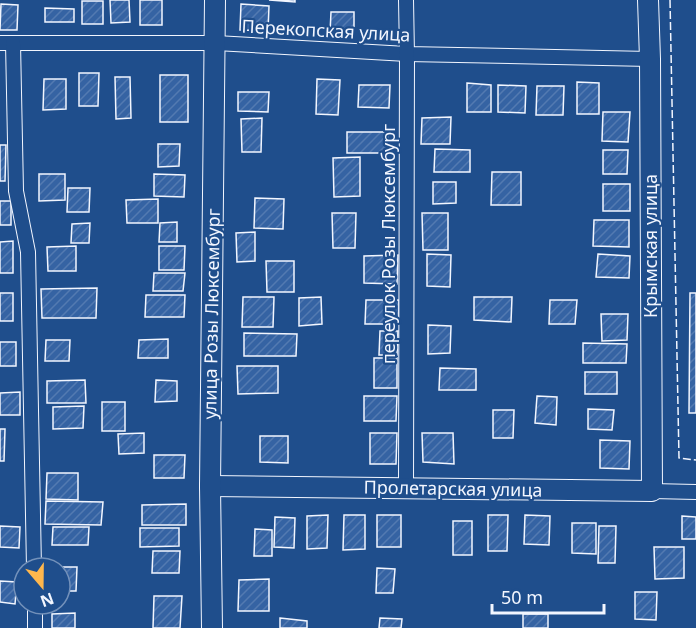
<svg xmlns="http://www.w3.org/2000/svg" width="696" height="628" font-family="'Noto Sans',sans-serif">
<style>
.building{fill:url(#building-hatch);stroke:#f2f6ff;stroke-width:1.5}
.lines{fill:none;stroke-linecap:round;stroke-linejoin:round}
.street-casing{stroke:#f2f6ff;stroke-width:16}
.secondary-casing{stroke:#f2f6ff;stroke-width:22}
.street{stroke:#1f4e8c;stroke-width:14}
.secondary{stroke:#1f4e8c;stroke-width:20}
.fence{stroke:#f2f6ff;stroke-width:1.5;stroke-dasharray:8 3;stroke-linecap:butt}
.labels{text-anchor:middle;stroke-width:4.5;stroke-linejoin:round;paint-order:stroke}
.street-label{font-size:18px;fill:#f2f6ff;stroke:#1f4e8c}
</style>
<defs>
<pattern id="building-hatch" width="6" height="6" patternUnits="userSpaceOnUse" patternTransform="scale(1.5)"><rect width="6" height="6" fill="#3563a3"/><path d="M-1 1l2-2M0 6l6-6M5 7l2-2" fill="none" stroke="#537ab1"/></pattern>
</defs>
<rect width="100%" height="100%" fill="#1f4e8c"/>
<g class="building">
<path d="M110,0H129L130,22L111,23Z"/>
<rect x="140" y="0" width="22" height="25"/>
<path d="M269,0H295V2Z"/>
<rect x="82" y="1" width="21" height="23"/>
<path d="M1,4L18,5L17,30H0Z"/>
<path d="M241,4L269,6L268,31L240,30Z"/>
<path d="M45,8L74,9V22H45Z"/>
<path d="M331,12H354V33H330Z"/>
<path d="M79,73H99L98,106H79Z"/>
<rect x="160" y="75" width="28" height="47"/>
<path d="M115,77H130L131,118L116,119Z"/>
<path d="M44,79H66V109L43,110Z"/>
<path d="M317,79L340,80L338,115L316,114Z"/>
<path d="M577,82L599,83V114H577Z"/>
<path d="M467,83L491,85V112H467Z"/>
<path d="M359,85H390L389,108L358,107Z"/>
<path d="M498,85L526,86L525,113L498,112Z"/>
<path d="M537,86H564L563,115H536Z"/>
<path d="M238,92H269L268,112L238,111Z"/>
<path d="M603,112H630L628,142L602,141Z"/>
<path d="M451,117L450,144H421L422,118Z"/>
<path d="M262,118L261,152H242L241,119Z"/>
<rect x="347" y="132" width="41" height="21"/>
<path d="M158,144H180L179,166L158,167Z"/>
<path d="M0,145H6L5,181H0Z"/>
<path d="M435,149L470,150V172H434Z"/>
<path d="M603,150H628L627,174H603Z"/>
<path d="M360,157V196L334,197L333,158Z"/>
<path d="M492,172H521V205H491Z"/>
<path d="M39,174H65V200L39,201Z"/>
<path d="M154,174L185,175L184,197L154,196Z"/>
<path d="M433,182H456V203L433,204Z"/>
<rect x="603" y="184" width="27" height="27"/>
<path d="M68,188H90L89,212H67Z"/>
<path d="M255,198L284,199L283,229L254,228Z"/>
<path d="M158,199V223H127L126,200Z"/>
<rect x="0" y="201" width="11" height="24"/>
<path d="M332,213H356L355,248H333Z"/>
<path d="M422,213H448V250H423Z"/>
<path d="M594,220H629V247L593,246Z"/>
<path d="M177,222V242H159L160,223Z"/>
<path d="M90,223L89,243H71L72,224Z"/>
<path d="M255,232V261L237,262L236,233Z"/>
<path d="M13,241V273H0V242Z"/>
<path d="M76,246V271H48L47,247Z"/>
<path d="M159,246H185L184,270H159Z"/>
<path d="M427,254L451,255L450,287L427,286Z"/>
<path d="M598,254L630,256L629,278L596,277Z"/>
<path d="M398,255L397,284L364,283V256Z"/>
<path d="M266,261H294V292H267Z"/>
<path d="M154,273H185L183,291H153Z"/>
<path d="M97,288L96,318H42L41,289Z"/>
<rect x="0" y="293" width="13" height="28"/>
<path d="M690,293H696V413H689Z"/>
<path d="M146,295H185L184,317H145Z"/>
<path d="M243,297H274L273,327H242Z"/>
<path d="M321,297L322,324L299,326V298Z"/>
<path d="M474,297H512L511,322L474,320Z"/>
<path d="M366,300H399V324H365Z"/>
<path d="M550,300H577L575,324H549Z"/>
<path d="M601,314H628L627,340L602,341Z"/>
<path d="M428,325L451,326L450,353L428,354Z"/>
<path d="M380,331H398L397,355H379Z"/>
<path d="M244,333L297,334L296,356H244Z"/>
<path d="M168,339V358H138L139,340Z"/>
<path d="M46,340H70L69,361H45Z"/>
<rect x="0" y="342" width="16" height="24"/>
<path d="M583,343L627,344L626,363H583Z"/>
<rect x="374" y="358" width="23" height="30"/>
<path d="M237,366H278V393L238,394Z"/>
<path d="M440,368L476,369V390H439Z"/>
<rect x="585" y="372" width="32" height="22"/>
<path d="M85,380L86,403H47V381Z"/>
<path d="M156,380L177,381V401L155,402Z"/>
<path d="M20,392V415H0V393Z"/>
<path d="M364,396H397L396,421H364Z"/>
<path d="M537,396L557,397L556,425L535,423Z"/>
<rect x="102" y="402" width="23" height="29"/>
<path d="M84,406L83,428L53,429V407Z"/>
<path d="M588,409L614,410L612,430L588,429Z"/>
<path d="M493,410H514L513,438H493Z"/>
<path d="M0,429H5L4,461H0Z"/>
<path d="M144,433V453L119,454L118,434Z"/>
<path d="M370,433H397L396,464H370Z"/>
<path d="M422,433H453L454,464L423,462Z"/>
<path d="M260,436H288V463L260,462Z"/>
<path d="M600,440L630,441L629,469L600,468Z"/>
<path d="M154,455H185L184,478H154Z"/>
<path d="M47,473H78V500L46,499Z"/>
<path d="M46,501L103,502L101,525L45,524Z"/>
<path d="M186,504V525H142V505Z"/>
<path d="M328,515L327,548L307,549V516Z"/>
<path d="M344,515H365V549L343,550Z"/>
<rect x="377" y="515" width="24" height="32"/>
<path d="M488,515H508L507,551H488Z"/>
<path d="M525,515L550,516L549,545L524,544Z"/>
<path d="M682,516L696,517V539H682Z"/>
<path d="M275,517L295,518L294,548L274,547Z"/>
<rect x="453" y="521" width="19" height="34"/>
<path d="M572,523H596V554L572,553Z"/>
<path d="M0,526L20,527L19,548L0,547Z"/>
<path d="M599,526H616L615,563H598Z"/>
<path d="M53,527H89L88,545H52Z"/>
<path d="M140,528H179V546L140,547Z"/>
<path d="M255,529L272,530V556H254Z"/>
<path d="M654,547H684V578L655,579Z"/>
<path d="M153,551H180L179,573H152Z"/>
<path d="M50,567H77L76,591H60V568H50Z"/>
<path d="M377,568L395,569L393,593H376Z"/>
<path d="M269,579V611H238L239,580Z"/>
<path d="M0,581L17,582L15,604L0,602Z"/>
<path d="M635,592H657L656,620L635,619Z"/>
<path d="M154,596H182L180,628H153Z"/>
<path d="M75,613V628H52V614Z"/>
<rect x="523" y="614" width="25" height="14"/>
<path d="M280,618L307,621V628H280Z"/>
<path d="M380,618L402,619L401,628H379Z"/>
</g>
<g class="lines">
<defs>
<g id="street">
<path d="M0,43H216L407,54L650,59"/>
<path d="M13,43L16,191L28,252L34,568"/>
<path d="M406,488L407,54L406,0"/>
<path d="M652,491L696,492"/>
<path d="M35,604V628"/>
</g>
<g id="secondary">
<path d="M210,486L652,491L650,59L648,0"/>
<path d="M212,628L210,486L215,0"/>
</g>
</defs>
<use href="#street" class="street-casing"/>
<use href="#secondary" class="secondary-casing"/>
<use href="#street" class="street"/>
<use href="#secondary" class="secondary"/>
<path class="fence" d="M670,0L679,458L696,460"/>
</g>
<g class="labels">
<g class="street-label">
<text transform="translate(326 31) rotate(3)" y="6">Перекопская улица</text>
<text transform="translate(389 244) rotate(-90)" y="6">переулок Розы Люксембург</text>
<text transform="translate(651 246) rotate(-90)" y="6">Крымская улица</text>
<text transform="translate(212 314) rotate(-89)" y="6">улица Розы Люксембург</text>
<text transform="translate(453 489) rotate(1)" y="6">Пролетарская улица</text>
</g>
</g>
<g transform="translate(42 586) rotate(160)"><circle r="28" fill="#1f4e8c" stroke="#7391ba" stroke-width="1.5"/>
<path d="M0-4.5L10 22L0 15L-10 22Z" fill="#ffb74d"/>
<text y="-9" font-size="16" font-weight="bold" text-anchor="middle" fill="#f2f6ff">N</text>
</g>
<path d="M492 604v9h112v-9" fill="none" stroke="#f2f6ff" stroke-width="3"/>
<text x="501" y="604" font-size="18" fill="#f2f6ff" stroke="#1f4e8c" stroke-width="4.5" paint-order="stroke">50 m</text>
</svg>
